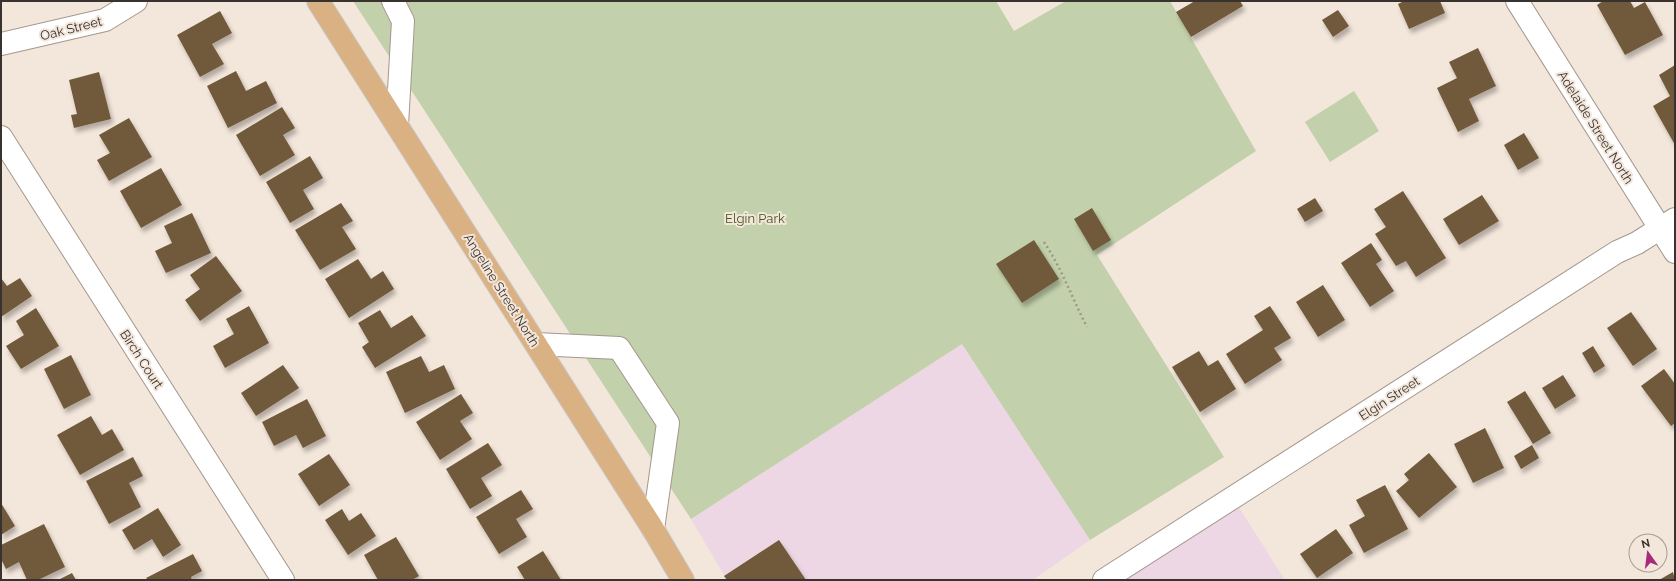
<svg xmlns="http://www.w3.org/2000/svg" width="1676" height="581" font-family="Raleway,sans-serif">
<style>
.commercial{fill:#eed7e4}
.green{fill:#c2d0ab}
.building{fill:#705a3a;filter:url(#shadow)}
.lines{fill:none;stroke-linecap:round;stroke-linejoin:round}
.minor-casing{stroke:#a4978d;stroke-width:24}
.major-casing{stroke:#cbcac9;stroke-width:24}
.path{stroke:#9f968d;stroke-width:2.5;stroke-dasharray:2 3;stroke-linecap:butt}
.minor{stroke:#fff;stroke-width:22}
.major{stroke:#dab183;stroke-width:22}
.labels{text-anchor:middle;stroke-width:4;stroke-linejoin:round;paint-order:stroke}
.street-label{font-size:13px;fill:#38332e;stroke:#f3e6db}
.park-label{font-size:13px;fill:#45571d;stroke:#f3e6db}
</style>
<defs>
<filter id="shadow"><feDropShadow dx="2.5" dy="4.5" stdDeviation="2" flood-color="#0004"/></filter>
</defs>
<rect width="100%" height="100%" fill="#f3e6db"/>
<g class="commercial">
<path d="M962,344L1090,540L1033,580H727L691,519Z"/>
<path d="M1233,498L1285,580H1104Z"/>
</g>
<g class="green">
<path d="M353,1H996L1014,31L1066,1H1170L1256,151L1097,255L1224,457L1090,540L962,344L691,519Z"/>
<path d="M1354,91L1379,131L1330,162L1305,122Z"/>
</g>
<g class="building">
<path d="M1195,1H1240L1243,6L1191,37L1176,12Z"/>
<path d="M1404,1H1440L1445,13L1409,29L1398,4Z"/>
<path d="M1603,1H1630L1634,8L1645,2L1663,35L1625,55L1597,5Z"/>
<path d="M1338,10L1349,26L1333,37L1322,20Z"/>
<path d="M220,11L232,33L212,44L224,64L200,77L177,35Z"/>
<path d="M1478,48L1496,86L1469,99L1479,121L1458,132L1437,88L1457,78L1449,62Z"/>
<path d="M1675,65V145L1653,106L1670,96L1659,75Z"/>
<path d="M236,71L246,91L266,81L277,103L228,128L207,86Z"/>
<path d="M99,72L111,119L74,128L71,115L77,114L69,80Z"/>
<path d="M282,107L295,128L283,135L295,155L260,176L236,135Z"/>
<path d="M129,118L152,157L109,181L97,160L110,153L99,135Z"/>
<path d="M1524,133L1539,158L1518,170L1504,145Z"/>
<path d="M310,156L323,178L303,190L314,209L290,223L266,182Z"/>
<path d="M161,168L182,205L141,228L120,191Z"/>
<path d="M1403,191L1446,258L1416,277L1406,261L1396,266L1375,234L1386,227L1374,209Z"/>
<path d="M1482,195L1499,221L1459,245L1443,219Z"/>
<path d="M1315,198L1323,211L1305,222L1297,209Z"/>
<path d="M341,203L353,221L342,227L356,249L320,270L295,230Z"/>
<path d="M1092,208L1111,240L1093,251L1074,219Z"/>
<path d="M192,213L211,253L166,273L155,251L172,243L164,226Z"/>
<path d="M1034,240L1059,279L1022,303L996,264Z"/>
<path d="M1371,243L1382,260L1376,264L1394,291L1370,307L1341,263Z"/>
<path d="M216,256L242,291L200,321L185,300L200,289L190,275Z"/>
<path d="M358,259L371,279L383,271L394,289L349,318L325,279Z"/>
<path d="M1,278L7,286L20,278L32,296L1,317Z"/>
<path d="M1323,285L1345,320L1318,337L1296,302Z"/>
<path d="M249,306L269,343L225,368L213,346L234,334L226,319Z"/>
<path d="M1270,306L1291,338L1274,348L1282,360L1245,384L1226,354L1263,330L1254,316Z"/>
<path d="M36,308L59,346L21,369L6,346L24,335L16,321Z"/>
<path d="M380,310L391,328L412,315L426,336L375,368L362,347L369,342L358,323Z"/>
<path d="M1631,312L1657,349L1633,366L1607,328Z"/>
<path d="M1593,346L1605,366L1594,373L1582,353Z"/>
<path d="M1199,351L1208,366L1218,360L1236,389L1200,412L1172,367Z"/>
<path d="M71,355L91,395L64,409L44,369Z"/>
<path d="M421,356L429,372L444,365L455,389L405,413L386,372Z"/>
<path d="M283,365L299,388L256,416L241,393Z"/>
<path d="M1664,369L1675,384V423L1671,426L1641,386Z"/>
<path d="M1563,375L1576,396L1555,409L1542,388Z"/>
<path d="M1525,391L1551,433L1533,444L1507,402Z"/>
<path d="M461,394L473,413L460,421L472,439L440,460L416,422Z"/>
<path d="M307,399L326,436L303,448L296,435L274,446L262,422Z"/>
<path d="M91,416L102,435L112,429L124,450L80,475L57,435Z"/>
<path d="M1485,428L1504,468L1473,483L1454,444Z"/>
<path d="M488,443L502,465L481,478L492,496L470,509L446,469Z"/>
<path d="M1532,445L1539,458L1521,469L1514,456Z"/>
<path d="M1429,453L1457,487L1419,518L1396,491L1409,480L1404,474Z"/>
<path d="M329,454L350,485L319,506L298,474Z"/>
<path d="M133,457L143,476L129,483L141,507L109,524L86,481Z"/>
<path d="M1385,485L1408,529L1364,553L1349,525L1365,516L1356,500Z"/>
<path d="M521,490L533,509L516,519L527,537L499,554L476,517Z"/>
<path d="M1,503L15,526L1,535Z"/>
<path d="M158,508L181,545L163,557L152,539L134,550L122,530Z"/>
<path d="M342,509L349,521L361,513L376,536L348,555L325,520Z"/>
<path d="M44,524L65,567L38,580H27L19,562L6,569L1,559V545Z"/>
<path d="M1336,529L1353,553L1317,578L1300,554Z"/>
<path d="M396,537L419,576L412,580H378L364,555Z"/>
<path d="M779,540L806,580H727L724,576Z"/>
<path d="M543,551L561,580H525L517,567Z"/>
<path d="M193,554L202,571L191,577L192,580H148L146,578Z"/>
<path d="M1673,572L1675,580H1659Z"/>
<path d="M72,573L76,580H58Z"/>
</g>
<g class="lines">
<defs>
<g id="minor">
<path d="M393,1L403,21L397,125"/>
<path d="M1517,1L1675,252"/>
<path d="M1,44L105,20L136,1"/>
<path d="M1,137L283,580"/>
<path d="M536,344L619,348L668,423L653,529"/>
<path d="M1104,580L1617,252L1637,243L1675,219"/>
</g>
<path id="major" d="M318,1L653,529L683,580"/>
</defs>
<use href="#minor" class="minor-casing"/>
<use href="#major" class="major-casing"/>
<path class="path" d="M1044,242C1062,269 1072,298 1087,327"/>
<use href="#minor" class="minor"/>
<use href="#major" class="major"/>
</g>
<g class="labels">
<g class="street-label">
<text transform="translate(71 28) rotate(-14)" y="5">Oak Street</text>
<text transform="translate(1596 127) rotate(58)" y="5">Adelaide Street North</text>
<text transform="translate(502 290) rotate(58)" y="5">Angeline Street North</text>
<text transform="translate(142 359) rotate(57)" y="5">Birch Court</text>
<text transform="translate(1389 398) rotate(-33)" y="5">Elgin Street</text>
</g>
<g class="park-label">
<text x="755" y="223">Elgin Park</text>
</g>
</g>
<rect width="1676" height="581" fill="none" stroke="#38332e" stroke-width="4"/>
<g transform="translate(1648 553) rotate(346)"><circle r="19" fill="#f3e6db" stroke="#a89e96"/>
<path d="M0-3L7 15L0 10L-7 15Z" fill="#a82a7a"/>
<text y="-6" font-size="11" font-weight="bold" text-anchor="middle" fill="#38332e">N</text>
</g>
</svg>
